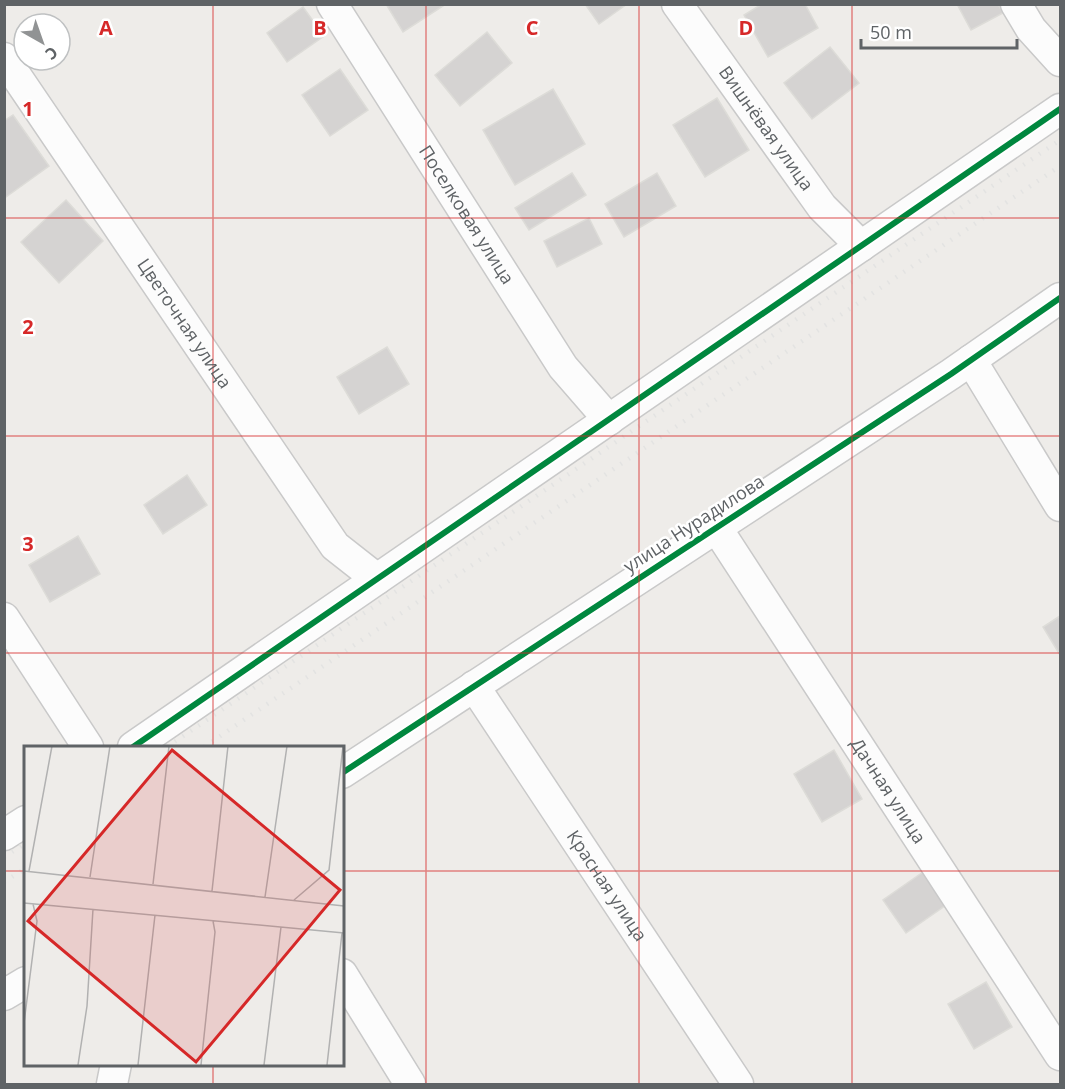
<svg xmlns="http://www.w3.org/2000/svg" width="1065" height="1089" font-family="'Open Sans',sans-serif">
<style>
.building{fill:#d5d3d2;stroke:#dddcd8;stroke-width:1.5}
.lines{fill:none;stroke-linecap:round;stroke-linejoin:round}
.minor-casing{stroke:#c9c9c9;stroke-width:33}
.minor{stroke:#fcfcfc;stroke-width:30}
.rail{stroke:#e3e3e2;stroke-width:4.5;stroke-dasharray:1.5 8;stroke-linecap:butt}
.cycleway-casing{stroke:#fff;stroke-width:10}
.cycleway{stroke:#00873e;stroke-width:6}
.grid{fill:none;stroke:#d62828;stroke-width:1.5;stroke-opacity:0.55}
.labels{text-anchor:middle;stroke-width:5;stroke-linejoin:round;paint-order:stroke}
.street-label{font-size:18px;fill:#5f6366;stroke:#fff}
.inset-road{fill:none;stroke:#b1b1b1;stroke-width:1.5}
.view{fill:#d62828;fill-opacity:0.15;stroke:#d62828;stroke-width:3}
.inset-edge{fill:none;stroke:#5f6366;stroke-width:3}
.grid-label{font-size:20px;text-anchor:middle;font-weight:bold;fill:#d62828;stroke:#fff;stroke-width:5;stroke-linejoin:round;paint-order:stroke}
</style>
<rect width="100%" height="100%" fill="#eeece9"/>
<g class="building">
<path d="M386,4H446L403,32Z"/>
<path d="M585,4H627L599,24Z"/>
<path d="M762,4H805L818,28L768,57L744,15Z"/>
<path d="M957,4H998L1003,13L971,30Z"/>
<path d="M303,7L324,36L287,62L267,33Z"/>
<path d="M487,32L512,63L460,106L435,75Z"/>
<path d="M830,47L859,83L812,119L784,83Z"/>
<path d="M340,69L368,110L330,136L302,95Z"/>
<path d="M553,89L585,144L515,185L483,130Z"/>
<path d="M717,98L749,150L705,177L673,125Z"/>
<path d="M13,115L49,166L6,197L4,194V121Z"/>
<path d="M572,173L586,195L529,230L515,208Z"/>
<path d="M657,173L676,206L624,237L605,204Z"/>
<path d="M66,200L103,241L59,283L21,242Z"/>
<path d="M589,218L602,244L557,267L544,241Z"/>
<path d="M387,347L409,384L359,414L337,377Z"/>
<path d="M187,475L207,505L163,534L144,505Z"/>
<path d="M78,536L100,574L50,602L29,565Z"/>
<path d="M1060,616V655L1043,627Z"/>
<path d="M834,750L862,799L822,822L794,774Z"/>
<path d="M926,870L949,903L906,933L883,900Z"/>
<path d="M986,982L1012,1027L974,1049L948,1004Z"/>
</g>
<g class="lines">
<defs>
<g id="minor">
<path id="s1" d="M332,4L563,367L609,420"/>
<path id="s2" d="M677,4L822,207L861,246"/>
<path d="M1016,4L1031,29L1060,61"/>
<path id="s3" d="M4,58L335,546L377,579"/>
<path d="M971,360L1060,506"/>
<path id="s4" d="M716,527L1060,1055"/>
<path d="M4,618L88,747"/>
<path id="s5" d="M474,686L738,1084"/>
<path d="M133,747L1060,109"/>
<path d="M342,773L951,374L1060,298"/>
<path d="M4,835L26,821"/>
<path d="M342,974L410,1084"/>
<path d="M4,995L26,982"/>
<path d="M112,1084L116,1064"/>
</g>
</defs>
<use href="#minor" class="minor-casing"/>
<use href="#minor" class="minor"/>
<g class="rail">
<path d="M167,747L1060,140"/>
<path d="M204,747L1060,166"/>
<path d="M4,857L26,843"/>
<path d="M4,882L26,868"/>
</g>
<defs>
<g id="cycleway">
<path d="M133,747L1060,109"/>
<path d="M342,773L951,374L1060,298"/>
</g>
</defs>
<use href="#cycleway" class="cycleway-casing"/>
<use href="#cycleway" class="cycleway"/>
</g>
<path class="grid" d="M213,4V747M426,4V1084M639,4V1084M852,4V1084M4,218H1060M4,436H1060M4,653H1060M4,871H26M342,871H1060M213,1064V1084"/>
<g class="labels">
<g class="street-label">
<text dy="6" stroke="none"><textPath href="#s2" startOffset="153">Вишнёвая улица</textPath></text>
<text dy="6" stroke="none"><textPath href="#s1" startOffset="250">Поселковая улица</textPath></text>
<text dy="6" stroke="none"><textPath href="#s3" startOffset="321">Цветочная улица</textPath></text>
<text transform="translate(694 524) rotate(-33)" y="6">улица Нурадилова</text>
<text dy="6" stroke="none"><textPath href="#s4" startOffset="315">Дачная улица</textPath></text>
<text dy="6" stroke="none"><textPath href="#s5" startOffset="240">Красная улица</textPath></text>
</g>
</g>
<g transform="translate(24 746)">
<rect width="320" height="320" fill="#eeece9"/>
<path class="inset-road" d="M0,125L320,160M5,125L28,0M66,131L86,0M129,138L145,0M188,145L204,0M241,151L263,0M270,154L305,124L319,0M0,157L320,187M0,277L13,175L9,158M54,319L63,260L69,163M114,319L131,169M177,319L191,186L189,175M240,319L257,181M303,319L318,187"/>
<path class="view" d="M148,4L316,144L172,316L4,175Z"/>
<rect width="320" height="320" class="inset-edge"/>
</g>
<g class="grid-label">
<text x="106" y="35">A</text>
<text x="320" y="35">B</text>
<text x="532" y="35">C</text>
<text x="746" y="35">D</text>
<text x="28" y="116">1</text>
<text x="28" y="334">2</text>
<text x="28" y="551">3</text>
</g>
<rect width="1065" height="1089" fill="none" stroke="#5f6366" stroke-width="12"/>
<g transform="translate(42 42) rotate(140)"><circle r="28" fill="#ffffff" stroke="#bfc1c2" stroke-width="1.5"/>
<path d="M0-4.5L10 22L0 15L-10 22Z" fill="#919394"/>
<text y="-9" font-size="16" font-weight="bold" text-anchor="middle" fill="#5f6366">С</text>
</g>
<path d="M861 39v9h156v-9" fill="none" stroke="#5f6366" stroke-width="3"/>
<text x="870" y="39" font-size="18" fill="#5f6366" stroke="#ffffff" stroke-width="4.5" paint-order="stroke">50 m</text>
</svg>
